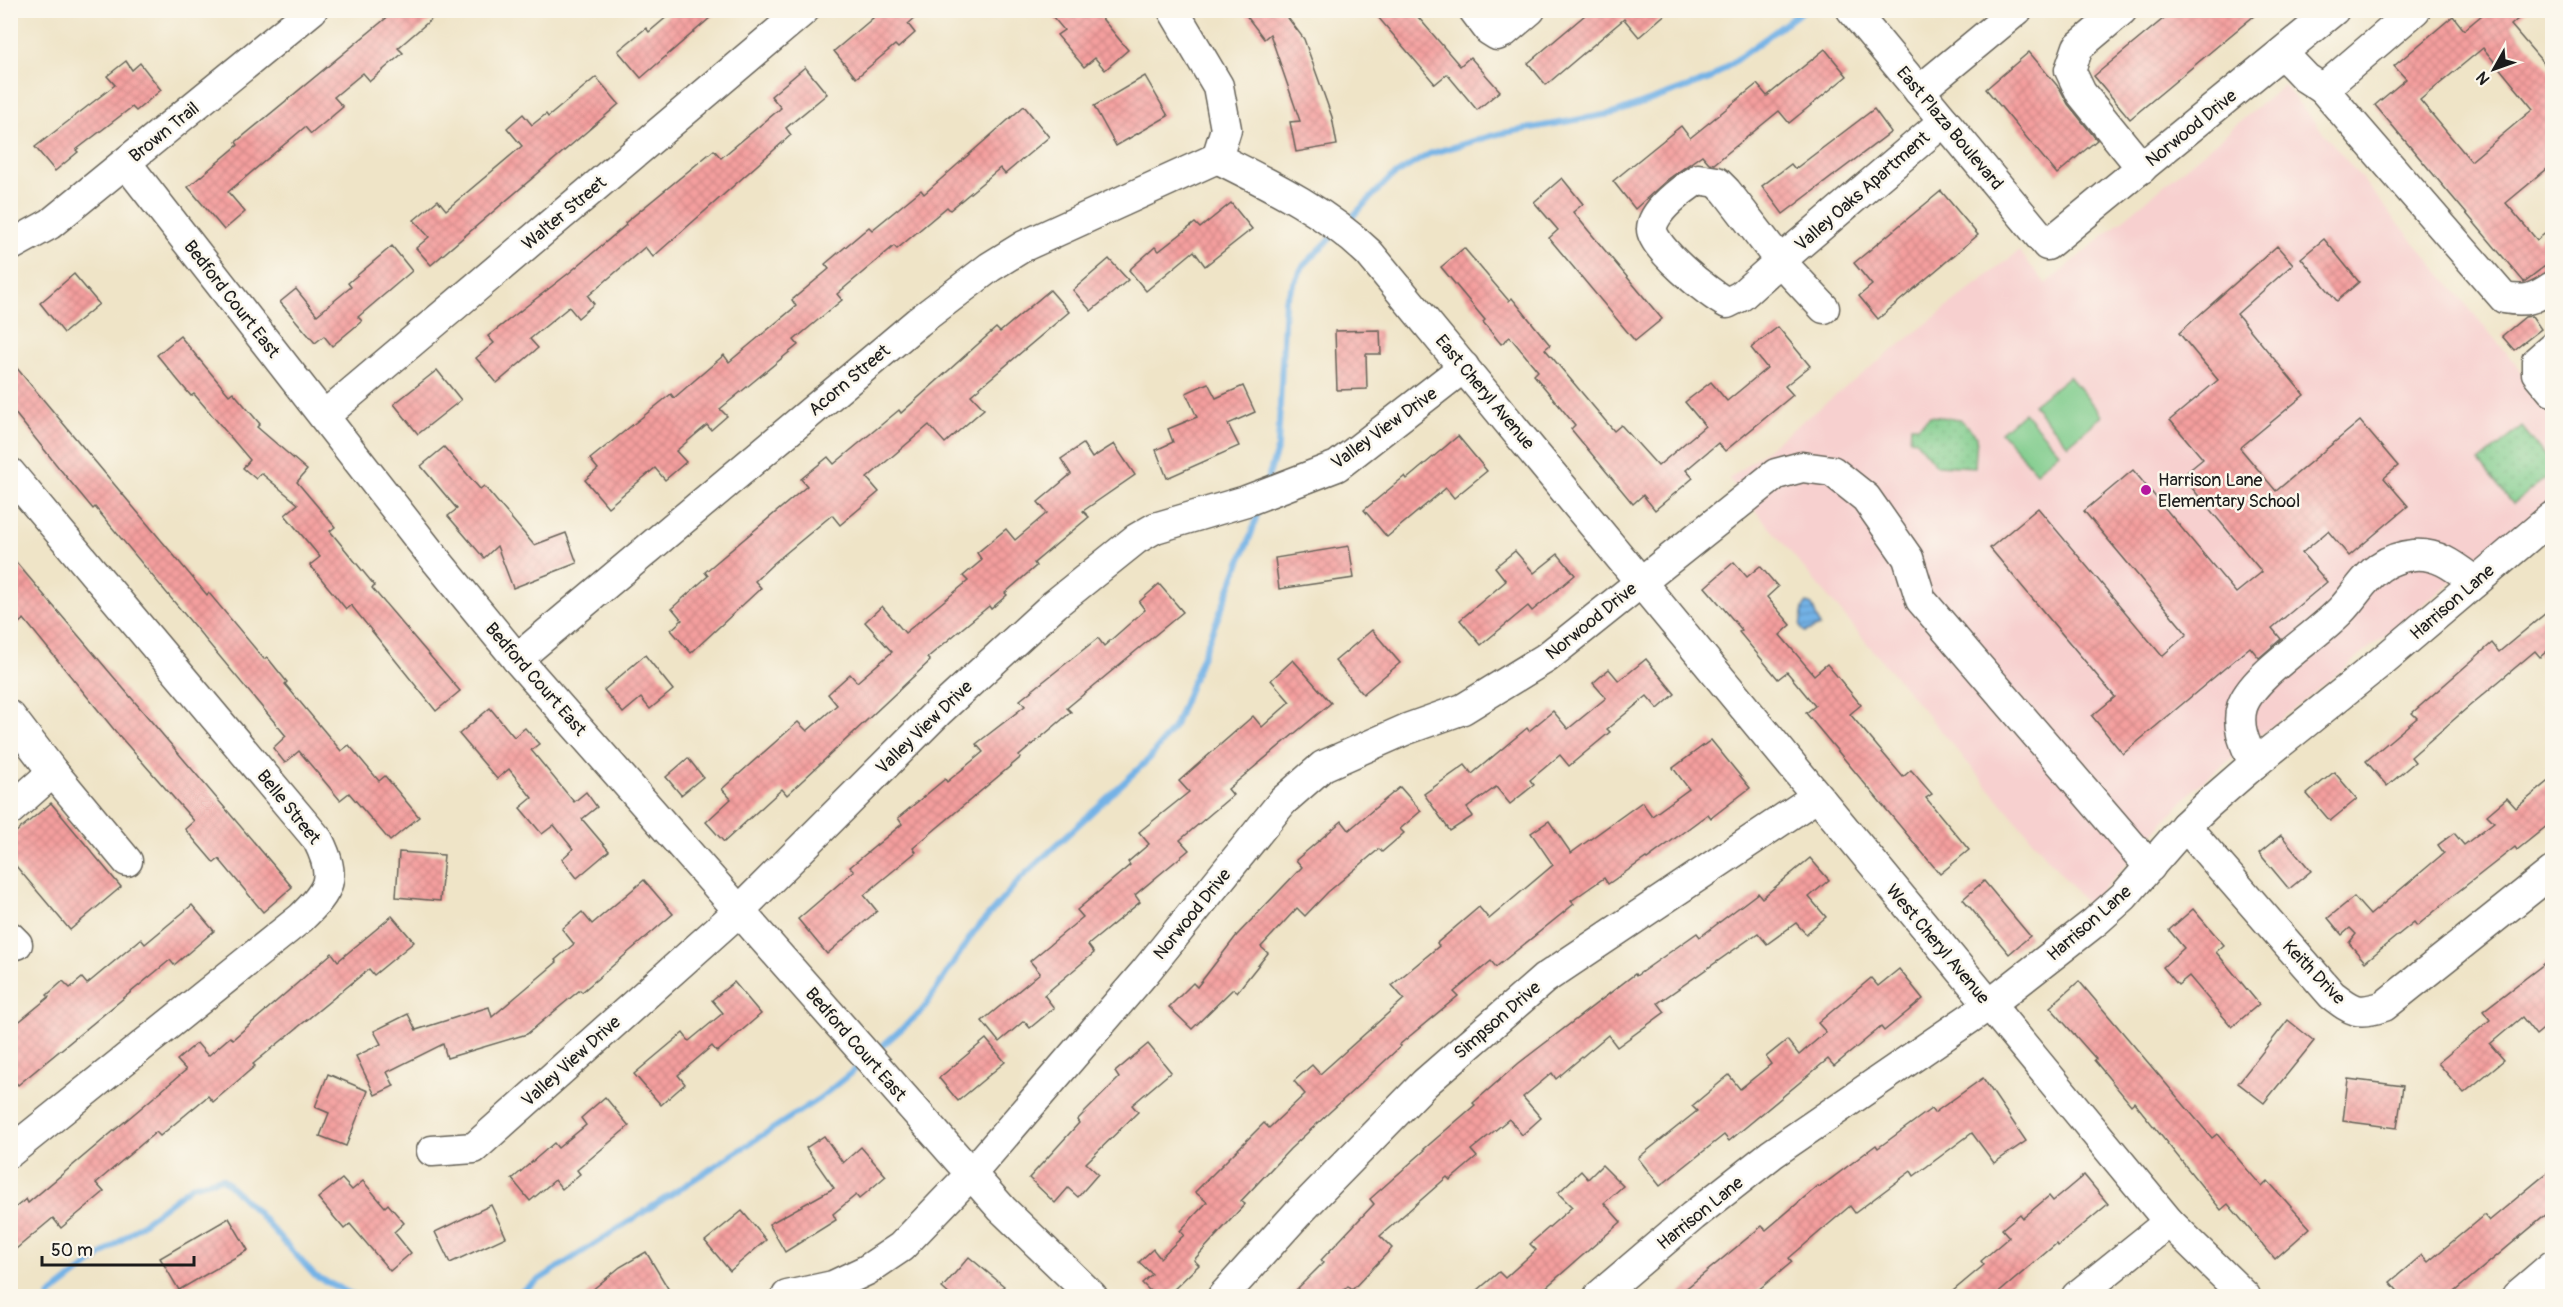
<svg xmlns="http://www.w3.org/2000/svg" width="2563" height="1307" font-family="Pangolin,sans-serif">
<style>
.built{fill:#f7d0cf}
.grass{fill:#7cca89;stroke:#4c7352;stroke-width:1.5}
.park{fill:url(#park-dots);stroke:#4c7352;stroke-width:1.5}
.water{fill:url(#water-rules);stroke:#486781;stroke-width:1.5}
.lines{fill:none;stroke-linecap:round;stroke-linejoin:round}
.stream{stroke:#73b2e6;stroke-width:6}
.building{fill:url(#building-cross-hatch);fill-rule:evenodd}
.minor-casing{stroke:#666258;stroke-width:33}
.minor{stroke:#fff;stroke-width:30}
.poi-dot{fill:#b5179e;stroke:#fbf7ec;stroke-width:2}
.labels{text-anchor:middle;stroke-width:5;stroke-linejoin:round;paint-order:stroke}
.street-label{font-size:18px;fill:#1c1c1c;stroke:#fbf7ec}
.poi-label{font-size:18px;fill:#1c1c1c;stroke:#fbf7ec;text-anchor:start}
</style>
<defs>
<pattern id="park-dots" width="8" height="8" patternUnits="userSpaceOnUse" patternTransform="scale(1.5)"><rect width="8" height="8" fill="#7cca89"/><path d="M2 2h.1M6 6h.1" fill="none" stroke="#6bad76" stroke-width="1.8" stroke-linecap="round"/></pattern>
<pattern id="water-rules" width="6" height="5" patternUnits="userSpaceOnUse" patternTransform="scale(1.5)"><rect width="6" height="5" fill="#73b2e6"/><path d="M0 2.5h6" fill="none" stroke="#6398c5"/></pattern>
<pattern id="building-cross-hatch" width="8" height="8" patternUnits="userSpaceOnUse" patternTransform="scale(1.5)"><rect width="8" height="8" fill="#f49f9e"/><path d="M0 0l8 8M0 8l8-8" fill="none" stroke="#d18888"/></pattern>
</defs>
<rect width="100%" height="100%" fill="#fbf7ec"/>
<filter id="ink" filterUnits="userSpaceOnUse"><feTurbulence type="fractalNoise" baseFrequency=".0167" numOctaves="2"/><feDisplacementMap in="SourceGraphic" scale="12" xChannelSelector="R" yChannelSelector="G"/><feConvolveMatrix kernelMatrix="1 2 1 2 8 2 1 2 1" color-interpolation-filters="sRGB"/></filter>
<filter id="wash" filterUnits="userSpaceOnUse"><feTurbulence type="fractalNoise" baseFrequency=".008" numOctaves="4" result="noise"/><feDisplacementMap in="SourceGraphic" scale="24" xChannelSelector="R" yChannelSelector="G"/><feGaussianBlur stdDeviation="1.35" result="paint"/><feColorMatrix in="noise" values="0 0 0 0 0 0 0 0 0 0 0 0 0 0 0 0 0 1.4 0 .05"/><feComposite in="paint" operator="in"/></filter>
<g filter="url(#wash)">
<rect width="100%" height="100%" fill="#efe4c7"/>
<path class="built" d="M2284,85L2552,408V501L2194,789L2088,906L1729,479L2019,251L2046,284Z"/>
<g class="grass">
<path d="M2069,376L2102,416L2068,445L2033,405Z"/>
<path d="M2024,412L2059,452L2036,472L2001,432Z"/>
</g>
<g class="park">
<path d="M1930,416L1960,419L1977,436L1975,467L1936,465L1915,440L1910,439L1911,426H1918Z"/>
<path d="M2522,427L2552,465V473L2513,504L2479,462Z"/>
</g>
<path class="water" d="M1807,603L1812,605L1820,626L1805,632L1800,627L1803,608Z"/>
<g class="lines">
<g class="stream">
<path d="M1346,223L1390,178L1429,154L1498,134L1615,113L1710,79L1804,10"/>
<path d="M1267,481L1278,447L1285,300L1303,266L1334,235"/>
<path d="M874,1053L922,1011L973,933L1022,877L1150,758L1175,725L1252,532L1260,505"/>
<path d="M49,1296L191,1186L222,1178L258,1213L315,1276L355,1296"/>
<path d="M514,1296L820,1098L862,1064"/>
</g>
</g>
<g id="blocks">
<g class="building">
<path d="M396,10H442L398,48L403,53L370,81L363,73L334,97L343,107L311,134L305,127L228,192L245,212L224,230L188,187L238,145L236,142Z"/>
<path d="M675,10H719L641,78L618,51L646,28L649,32Z"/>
<path d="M866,10H924L908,24L915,33L898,48L895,45L856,78L834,51L873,18Z"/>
<path d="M1047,10H1095L1128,50L1105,70L1095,58L1084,67L1057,35L1064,30Z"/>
<path d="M1242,10H1282L1304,39L1332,117L1337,145L1296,152L1290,122L1300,121L1270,34L1264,39Z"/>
<path d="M1372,10H1412L1460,66L1470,57L1500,91L1477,110L1447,74L1435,84Z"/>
<path d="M1591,10H1670L1639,37L1624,19L1546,85L1528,63Z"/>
<path d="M2174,10H2261L2130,119L2094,76Z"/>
<path d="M2488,10H2528L2511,25L2553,74V164L2506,203L2537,240L2553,227V260L2524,282L2375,105L2406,79L2394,66L2453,16L2464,30ZM2483,48L2533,109L2471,161L2420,100Z"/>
<path d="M1825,49L1847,76L1789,123L1779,111L1714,164L1709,163L1702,155L1667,180L1635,209L1613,181L1681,126L1690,138L1757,84L1767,96Z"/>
<path d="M2029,52L2060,89L2068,104L2097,140L2057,174L1986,89Z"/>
<path d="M126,61L132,70L140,63L161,90L136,111L132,107L76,150L78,152L55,171L35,147L115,85L107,76Z"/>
<path d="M805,67L827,94L786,128L791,135L653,257L645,247L588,296L594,304L578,318L569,307L530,339L538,348L497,383L476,358L494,343L488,336L569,273L626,225L625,223L714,150L721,158L781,108L771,96Z"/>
<path d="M1145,76L1168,116L1116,146L1094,106Z"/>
<path d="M596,77L619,104L431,265L416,248L429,237L414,220L438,200L446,210L522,146L507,128L523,114L532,125L546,114L548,117Z"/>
<path d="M1024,106L1049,137L1005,174L1000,168L950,210L947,207L897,249L894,246L837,294L842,300L794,340L798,345L720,409L727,416L711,430L707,425L676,451L686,462L665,480L655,468L608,507L585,480L598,469L590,459L671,394L674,398L724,355L729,362L796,306L792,300L829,269L825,264L869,227L872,230L921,190L924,194Z"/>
<path d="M1874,109L1891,132L1783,214L1762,186L1791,164L1795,169Z"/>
<path d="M1562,178L1583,204L1573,212L1662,319L1635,341L1549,238L1558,230L1534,202Z"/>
<path d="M1941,191L1978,235L1878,319L1859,296L1872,285L1854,263Z"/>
<path d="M1231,203L1252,229L1205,266L1194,251L1146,291L1129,270L1155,247L1159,251L1195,223L1200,228Z"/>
<path d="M2324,239L2359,282L2337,301L2301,258Z"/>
<path d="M392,246L412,271L358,317L362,321L332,346L324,336L315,343L280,302L296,289L317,315L351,287L348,283Z"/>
<path d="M2277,246L2293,264L2237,314L2304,395L2240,448L2276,491L2360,421L2398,466L2384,478L2408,506L2349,556L2328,531L2302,553L2327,582L2272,628L2281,639L2259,658L2250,647L2123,754L2092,716L2115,697L1990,548L2038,508L2162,656L2187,634L2084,511L2133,470L2236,593L2262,572L2182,476L2203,459L2170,420L2218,380L2179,333Z"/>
<path d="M1464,248L1509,301L1512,298L1550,345L1545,349L1614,431L1621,425L1658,466L1705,426L1685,402L1711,382L1727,401L1767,368L1751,348L1778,327L1810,366L1785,386L1793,395L1725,451L1718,443L1686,470L1693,478L1655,510L1643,495L1633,504L1571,429L1575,425L1534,375L1538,371L1510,337L1501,344L1483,322L1485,320L1441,267Z"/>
<path d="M1109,259L1128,280L1091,311L1073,290Z"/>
<path d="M74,274L99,304L64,333L40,303Z"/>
<path d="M1050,290L1069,312L971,395L984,409L945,443L929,425L867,478L879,492L840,525L832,515L774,563L755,581L761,588L691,653L671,630L682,620L672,608L708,576L705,572L807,486L801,479L828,457L834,464L899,410L901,413L996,328L1000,332Z"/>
<path d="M2532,316L2541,329L2514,350L2502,336L2525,317Z"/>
<path d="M1380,330L1381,354H1366L1367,389L1337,390L1335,331Z"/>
<path d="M180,336L229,395L233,392L260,424L257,427L307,470L297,482L335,527L330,531L375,586L372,588L460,691L436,711L351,605L346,609L310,565L320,557L285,515L298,504L261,473L256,479L243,468L250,460L194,394L191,396L157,355Z"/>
<path d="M10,360L207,595L209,593L264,659L267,657L287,682L285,684L341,751L349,745L379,781L385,776L419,817L390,841L349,793L340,800L299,751L285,763L273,748L286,736L95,507L93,509L59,468L10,407Z"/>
<path d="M437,370L461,400L418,434L394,404Z"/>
<path d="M1208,383L1216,398L1243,386L1255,412L1228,424L1239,446L1167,478L1156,450L1173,442L1168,429L1197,417L1186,393Z"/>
<path d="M1458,436L1487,471L1454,498L1446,488L1387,537L1364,510L1405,476L1407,479Z"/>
<path d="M1083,444L1092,458L1114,444L1135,475L1083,511L1089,517L1034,563L1036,566L1005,593L1007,595L991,609L989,606L927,658L930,661L787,795L782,789L724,842L706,822L731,799L722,789L798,722L807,731L837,705L828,694L850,674L857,682L892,652L865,622L882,606L905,633L968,581L963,576L982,560L977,553L1006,529L1015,540L1047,513L1038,502L1071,474L1061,459Z"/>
<path d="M444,447L480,489L484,486L534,545L566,533L577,563L513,588L497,546L484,558L448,516L457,509L421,466Z"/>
<path d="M1349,546L1354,578L1279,589L1275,558Z"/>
<path d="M1515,551L1534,573L1558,554L1575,575L1532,611L1528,606L1481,645L1460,620L1506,581L1495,567Z"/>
<path d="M10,555L292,887L263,912L219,859L214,863L185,829L194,821L116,732L24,619L10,630Z"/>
<path d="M1734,562L1747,577L1760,566L1778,587L1767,597L1791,625L1780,635L1814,675L1827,664L1861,705L1850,714L1903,777L1911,770L1932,794L1926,798L1969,850L1940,874L1806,713L1815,706L1787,672L1778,679L1739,632L1742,630L1705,587Z"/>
<path d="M1159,584L1183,612L1067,708L1071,712L1019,756L1020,758L913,848L916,852L864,895L877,911L827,954L798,919L854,871L850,867L902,824L898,818L945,779L947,782L983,752L976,744L1025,706L1020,700L1098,638L1104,646L1145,610L1139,602Z"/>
<path d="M2553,607V646L2540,657L2535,651L2466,709L2411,757L2415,762L2387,786L2366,761L2417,718L2412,713L2492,643L2499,652Z"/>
<path d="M1372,630L1400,663L1363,694L1335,661Z"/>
<path d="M645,655L673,690L650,709L641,698L623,713L604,690Z"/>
<path d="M1646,659L1675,694L1658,709L1647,696L1607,729L1610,732L1569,766L1560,755L1530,780L1534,785L1510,804L1496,787L1467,808L1473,816L1450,831L1424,794L1465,765L1472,774L1527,728L1529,731L1553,711L1568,729L1606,698L1593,683L1609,669L1619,681Z"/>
<path d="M1293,660L1331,703L1228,789L1233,795L1180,840L1189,850L1135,895L1140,902L1088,945L1094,953L1044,995L1054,1008L1030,1028L1024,1021L999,1042L982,1021L1040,973L1030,961L1083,917L1077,910L1130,865L1128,862L1149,844L1139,832L1189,792L1179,781L1253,716L1262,727L1290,702L1271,680Z"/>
<path d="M490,708L514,737L525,728L539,744L531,750L574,802L586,792L597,807L582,819L609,851L577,878L562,859L573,849L554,825L542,834L520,808L532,798L509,769L497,779L459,734Z"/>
<path d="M1711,740L1750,788L1711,818L1708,814L1647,859L1646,858L1608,884L1604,878L1571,901L1574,904L1496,967L1491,961L1454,992L1458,996L1399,1045L1401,1046L1290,1149L1241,1201L1245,1204L1194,1260L1199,1265L1167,1296H1155L1142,1283L1152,1274L1139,1262L1153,1249L1160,1258L1184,1235L1180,1231L1207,1202L1195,1192L1264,1123L1269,1128L1305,1094L1294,1081L1312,1065L1320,1074L1404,999L1392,985L1439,946L1437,943L1479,907L1489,919L1553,865L1531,833L1549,821L1571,853L1642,802L1652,816L1689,789L1673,768Z"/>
<path d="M688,758L703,777L681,795L666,777Z"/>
<path d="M2334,772L2357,799L2330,821L2307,794Z"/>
<path d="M2553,778V821L2517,850L2515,847L2455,894L2417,926L2414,922L2365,962L2349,943L2356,934L2350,928L2342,935L2328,918L2354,897L2370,915L2444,853L2438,845L2454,833L2464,845L2494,822L2487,815L2507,798L2516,808Z"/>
<path d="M1400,787L1421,811L1400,829L1404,833L1382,852L1379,849L1328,892L1305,916L1297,908L1261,947L1268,953L1237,992L1233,989L1192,1029L1169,1007L1193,983L1197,987L1237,935L1302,867L1296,860L1342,821L1349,830Z"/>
<path d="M51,803L121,887L70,930L10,859V837Z"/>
<path d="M2281,835L2311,871L2289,889L2259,853Z"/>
<path d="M399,852L444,855L440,901L396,897Z"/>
<path d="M1810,858L1829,880L1809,897L1826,917L1806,934L1796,923L1767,944L1758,933L1658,1003L1665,1012L1617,1047L1608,1035L1556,1079L1552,1073L1523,1097L1541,1118L1522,1135L1509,1119L1471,1150L1477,1157L1450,1180L1447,1177L1380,1236L1392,1248L1352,1290L1348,1286L1338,1296H1290L1323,1263L1321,1260L1374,1204L1370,1199L1425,1150L1424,1149L1475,1105L1473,1103L1519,1063L1635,974L1636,976L1697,933L1700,937L1758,893L1762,898Z"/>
<path d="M644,880L673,914L582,992L580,990L527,1034L447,1058L443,1044L387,1072L394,1086L375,1095L356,1056L381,1044L374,1031L408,1014L416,1030L489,1007L492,1017L557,962L555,960L574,944L562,929L582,912L592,924Z"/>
<path d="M1984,881L2030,936L2009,954L1963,899Z"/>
<path d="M192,905L214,931L174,965L170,960L18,1085L10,1076V1029L49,997L47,995L63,981L70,988L82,978L87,984L141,939L145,944Z"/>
<path d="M2193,909L2224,945L2216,952L2259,1004L2232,1027L2189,976L2178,985L2163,967L2184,948L2169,930Z"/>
<path d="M392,916L414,942L374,975L369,969L253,1064L255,1066L213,1102L208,1096L160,1136L156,1132L96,1183L104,1192L61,1228L53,1218L10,1254V1212L26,1199L28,1203L186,1070L177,1060L197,1043L208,1056L230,1037L233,1039L332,953L338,961Z"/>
<path d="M2553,957V1021L2536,1035L2522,1017L2490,1044L2504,1060L2464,1093L2438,1063L2490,1020L2483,1011Z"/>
<path d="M1899,969L1923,999L1884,1031L1881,1027L1834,1066L1828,1059L1729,1141L1724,1135L1660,1186L1638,1158L1697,1111L1692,1106L1729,1075L1740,1089L1771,1064L1766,1057L1787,1040L1799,1055L1826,1032L1818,1023L1871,978L1878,986Z"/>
<path d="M2079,981L2212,1138L2217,1134L2262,1187L2268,1181L2310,1228L2275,1259L2228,1204L2221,1210L2134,1102L2131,1105L2094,1060L2096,1059L2050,1007Z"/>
<path d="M734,982L761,1014L717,1052L712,1046L678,1075L685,1084L661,1105L634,1074L683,1033L689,1041L723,1013L712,1000Z"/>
<path d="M2288,1020L2314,1041L2264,1103L2238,1083Z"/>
<path d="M986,1039L1005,1062L958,1101L939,1078Z"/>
<path d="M1148,1044L1171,1072L1132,1105L1138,1112L1086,1163L1098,1174L1078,1197L1068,1188L1055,1203L1029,1178L1079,1123L1077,1120L1119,1078L1115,1072Z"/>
<path d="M328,1074L368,1091L346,1146L320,1136L329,1113L315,1107Z"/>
<path d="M1983,1078L2026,1141L1994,1163L1972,1133L1914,1176L1911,1171L1855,1213L1850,1206L1789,1258L1792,1262L1751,1296H1677L1762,1226L1766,1230L1818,1186L1820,1187L1876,1145L1878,1148L1931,1109L1934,1113Z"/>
<path d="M2348,1079L2403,1086L2397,1128L2343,1121Z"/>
<path d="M605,1097L629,1126L577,1170L580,1174L562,1189L555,1180L530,1201L512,1179L554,1143L558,1148L586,1125L581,1118Z"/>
<path d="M824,1136L843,1163L861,1147L886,1176L859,1199L856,1195L833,1214L836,1220L785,1252L769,1224L834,1188L806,1148Z"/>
<path d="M1602,1165L1623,1186L1604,1203L1621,1222L1536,1296H1471L1499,1272L1505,1278L1536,1250L1530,1244L1572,1207L1558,1193L1581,1171L1588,1179Z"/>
<path d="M2553,1168V1209L2449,1296H2402L2390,1282L2422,1255L2428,1262L2484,1215L2489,1221Z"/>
<path d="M2084,1175L2108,1204L2058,1246L2056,1244L1995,1296H1947L1984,1265L1981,1261L2009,1237L2002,1229L2020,1214L2023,1218L2049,1196L2053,1201Z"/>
<path d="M342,1179L352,1190L363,1181L385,1207L388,1204L404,1223L394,1232L411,1253L390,1271L350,1224L344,1229L318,1198Z"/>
<path d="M491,1205L506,1237L450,1263L435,1232Z"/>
<path d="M742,1211L766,1240L730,1271L705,1241Z"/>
<path d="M229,1218L248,1250L179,1290L160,1258Z"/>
<path d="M646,1252L669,1290L657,1296H585L620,1267Z"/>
<path d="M969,1257L1004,1286L995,1296H951L942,1288Z"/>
</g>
</g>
</g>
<g filter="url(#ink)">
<use href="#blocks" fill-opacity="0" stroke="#666258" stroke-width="1.5"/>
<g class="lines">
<defs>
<g id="minor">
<path d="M1173,10L1218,86L1226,129L1217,158"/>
<path d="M1474,10L1489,30L1497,35L1504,32L1530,10"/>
<path d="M1852,10L2047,245L2334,10"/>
<path d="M2122,10L2078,47L2070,70L2081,93L2142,168"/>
<path d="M2415,10L2323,89L2504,298C2526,302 2534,299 2552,287"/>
<path d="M2282,53L2306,78L2323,89"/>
<path d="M1919,91L2017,10"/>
<path d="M1217,158C1271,185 1325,211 1369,253L2169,1222L2245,1296"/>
<path d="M126,163L431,554L517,659L1002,1209L1092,1296"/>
<path d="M1698,179L1717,182L1726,191L1780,261L1741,296L1727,303C1710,295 1651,247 1652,229C1652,211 1684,188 1698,179Z"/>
<path d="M10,246L50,224L312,10"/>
<path d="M1824,308L1780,261L1944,121"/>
<path d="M2552,348L2537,361V373L2552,391"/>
<path d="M324,416L804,10"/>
<path d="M10,473L318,840C337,878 330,890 301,918L10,1152"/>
<path d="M517,659L918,322L990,267L1024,246L1217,158"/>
<path d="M10,716L53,772L127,861"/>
<path d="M2254,764C2246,746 2236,727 2242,707C2252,675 2318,636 2343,608C2355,595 2365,577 2380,567C2390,560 2402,556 2414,555C2439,553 2456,568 2475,582"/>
<path d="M10,810L53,772"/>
<path d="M2185,826L2332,995C2353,1011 2358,1015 2384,1006L2552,872"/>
<path d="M10,937L17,944"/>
<path d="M432,1151L474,1148L739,911L939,711L1055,604L1136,539L1155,528L1246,501L1337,466L1464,367"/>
<path d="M787,1296L833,1286L867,1270L901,1247L971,1174L1145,972L1283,801L1323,766L1407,729L1463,709L1546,658L1776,474L1802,467L1832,471L1866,498L1908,558L1921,600L2150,867"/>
<path d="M1223,1296L1297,1214L1425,1083L1544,979L1816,797"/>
<path d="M1599,1296L1693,1216L1772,1154L1989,1005L2095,922L2124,896L2185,826L2208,804L2254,764L2381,662L2552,517"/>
<path d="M2077,1296L2169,1222"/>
<path d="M2517,1296L2552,1266"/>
</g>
</defs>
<use href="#minor" class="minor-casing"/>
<use href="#minor" class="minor"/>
</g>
</g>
<circle class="poi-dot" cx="2146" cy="490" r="6"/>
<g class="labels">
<g class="street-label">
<text transform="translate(1950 128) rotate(50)" y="6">East Plaza Boulevard</text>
<text transform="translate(2191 128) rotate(-39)" y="6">Norwood Drive</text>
<text transform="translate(164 132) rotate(-39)" y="6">Brown Trail</text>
<text transform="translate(1862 191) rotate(-41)" y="6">Valley Oaks Apartment</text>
<text transform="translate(564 213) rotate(-40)" y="6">Walter Street</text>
<text transform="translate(232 299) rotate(52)" y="6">Bedford Court East</text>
<text transform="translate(849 380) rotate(-40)" y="6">Acorn Street</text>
<text transform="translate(1485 392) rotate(50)" y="6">East Cheryl Avenue</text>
<text transform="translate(1384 428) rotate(-36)" y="6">Valley View Drive</text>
<text transform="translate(2452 602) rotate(-41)" y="6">Harrison Lane</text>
<text transform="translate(1591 621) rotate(-39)" y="6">Norwood Drive</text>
<text transform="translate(536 679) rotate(49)" y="6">Bedford Court East</text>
<text transform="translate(924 727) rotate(-44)" y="6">Valley View Drive</text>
<text transform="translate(289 807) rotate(51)" y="6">Belle Street</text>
<text transform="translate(1192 914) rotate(-51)" y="6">Norwood Drive</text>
<text transform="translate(2089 923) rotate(-41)" y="6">Harrison Lane</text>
<text transform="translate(1938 944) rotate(50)" y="6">West Cheryl Avenue</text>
<text transform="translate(2314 972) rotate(46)" y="6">Keith Drive</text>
<text transform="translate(1497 1020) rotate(-41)" y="6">Simpson Drive</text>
<text transform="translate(856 1044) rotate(49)" y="6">Bedford Court East</text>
<text transform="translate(571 1061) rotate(-42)" y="6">Valley View Drive</text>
<text transform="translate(1700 1213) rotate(-39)" y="6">Harrison Lane</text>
</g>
<g class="poi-label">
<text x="2158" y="486">Harrison Lane<tspan x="2158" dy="21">Elementary School</tspan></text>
</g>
</g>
<rect width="2563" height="1307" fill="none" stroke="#fbf7ec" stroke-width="36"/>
<g transform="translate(2494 69) rotate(230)" stroke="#fbf7ec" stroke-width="4.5" paint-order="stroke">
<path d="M0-4.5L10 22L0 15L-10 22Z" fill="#1c1c1c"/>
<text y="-9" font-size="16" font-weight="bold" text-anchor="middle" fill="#1c1c1c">N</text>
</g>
<path d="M42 1256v9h152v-9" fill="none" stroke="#1c1c1c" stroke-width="3"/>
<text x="51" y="1256" font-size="18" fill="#1c1c1c" stroke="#fbf7ec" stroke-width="4.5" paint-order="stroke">50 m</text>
</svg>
